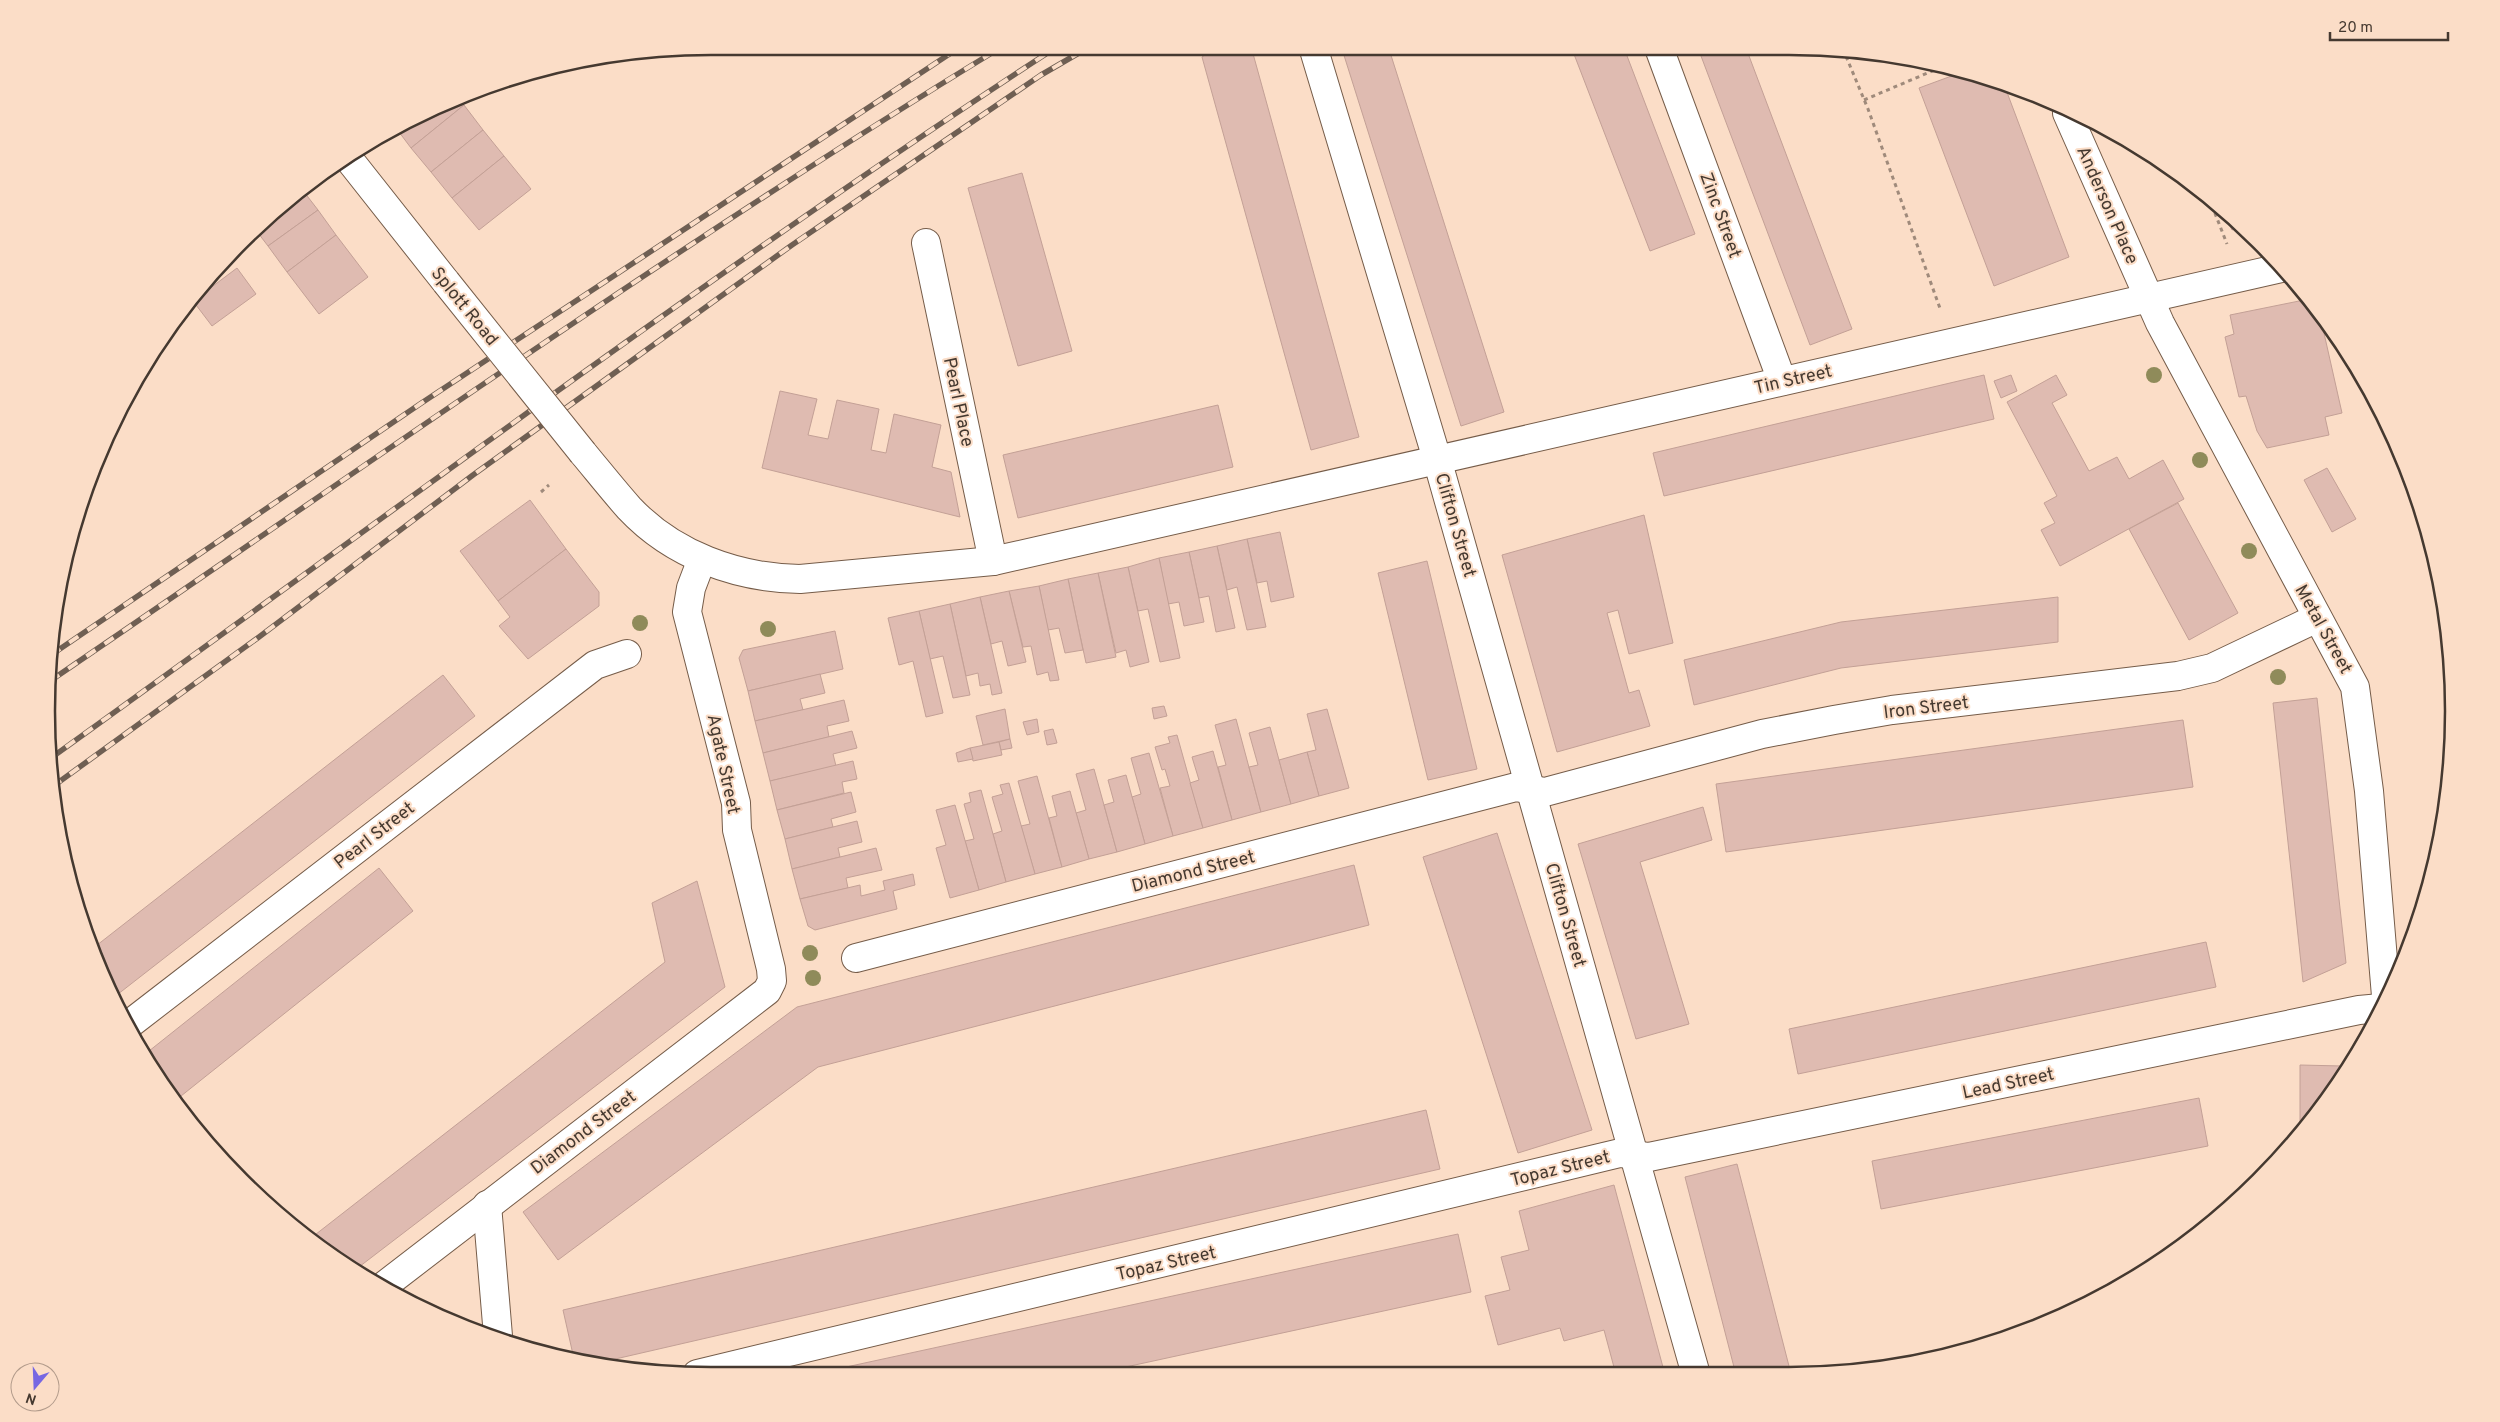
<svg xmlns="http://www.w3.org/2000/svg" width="2500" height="1422" font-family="Overpass,sans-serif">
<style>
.building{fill:#dfbbb1;stroke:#c3a096}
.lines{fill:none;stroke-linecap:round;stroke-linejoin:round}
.minor-casing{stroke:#755c49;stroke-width:30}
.path{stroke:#9f8a7b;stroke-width:3;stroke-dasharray:4 4;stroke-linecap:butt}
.minor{stroke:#fff;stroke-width:28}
.rail-casing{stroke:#6f5f53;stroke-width:5.5}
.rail{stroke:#fbddc7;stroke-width:4;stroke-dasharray:11;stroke-linecap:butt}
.minor-bridge-casing{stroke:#755c49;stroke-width:30;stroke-linecap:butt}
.minor-bridge{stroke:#fff;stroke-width:28}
.tree{fill:#8f8b5a}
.labels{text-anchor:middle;stroke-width:4;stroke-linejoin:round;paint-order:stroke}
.street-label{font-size:18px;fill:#453930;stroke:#fbddc7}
.rim{fill:none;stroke:#453930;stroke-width:2.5}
</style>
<rect width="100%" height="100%" fill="#fbddc7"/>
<g class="building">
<path d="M1624,48L1695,234L1650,251L1572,49Z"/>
<path d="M1698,48H1746L1852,329L1810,345Z"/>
<path d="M1342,49H1389L1504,412L1461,426Z"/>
<path d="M1212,50H1252L1359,437L1311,450L1202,57Z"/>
<path d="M1965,71L2005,87L2069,257L1994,286L1919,88Z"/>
<path d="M458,98L464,105L411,148L396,128L417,115Z"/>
<path d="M464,105L483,130L431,172L411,148Z"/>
<path d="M483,130L504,156L452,198L431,172Z"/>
<path d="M504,156L531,189L479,230L452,198Z"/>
<path d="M1022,173L1072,351L1018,366L968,188Z"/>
<path d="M301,188L318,210L268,246L255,229Z"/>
<path d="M2222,207L2228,211L2241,226L2232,230Z"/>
<path d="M318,210L336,235L287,272L268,246Z"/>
<path d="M336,235L368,277L319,314L287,272Z"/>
<path d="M237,268L256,294L212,326L193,301Z"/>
<path d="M2309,299L2319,311L2342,413L2325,417L2329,435L2267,448L2257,431L2246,396L2239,397L2225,337L2234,334L2230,315Z"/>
<path d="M1984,375L1994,419L1664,496L1653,453Z"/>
<path d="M2011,375L2017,391L2001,398L1994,381Z"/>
<path d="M2056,375L2067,395L2052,403L2089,471L2117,457L2129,479L2163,460L2184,499L2060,566L2041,530L2055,523L2044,503L2057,496L2007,402Z"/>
<path d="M780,391L817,399L808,435L828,439L837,400L879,409L871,450L886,453L894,414L941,425L932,467L951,472L960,517L762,468Z"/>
<path d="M1218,405L1233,467L1018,518L1003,455Z"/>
<path d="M2327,468L2356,519L2332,532L2304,480Z"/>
<path d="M530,500L566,549L498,601L460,551Z"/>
<path d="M2178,503L2238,613L2189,640L2129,529Z"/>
<path d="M1644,515L1673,643L1629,654L1618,610L1607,613L1629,693L1639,690L1650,726L1557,752L1502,555Z"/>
<path d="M1280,532L1294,597L1271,602L1267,581L1257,583L1247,539Z"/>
<path d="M1247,539L1266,627L1247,630L1237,587L1227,590L1217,546Z"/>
<path d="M1217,546L1235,628L1216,632L1209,596L1199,598L1189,552Z"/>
<path d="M566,549L599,592V606L528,659L499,626L510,617L498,601Z"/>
<path d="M1189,552L1204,622L1184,626L1179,602L1168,604L1159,558Z"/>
<path d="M1159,558L1180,658L1160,662L1148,609L1138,611L1128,567Z"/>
<path d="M1427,561L1477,769L1428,780L1378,573Z"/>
<path d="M1128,567L1149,662L1130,667L1126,650L1116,653L1098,573Z"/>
<path d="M1098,573L1116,657L1086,663L1068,579Z"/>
<path d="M1068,579L1083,650L1065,653L1059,628L1048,630L1039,586Z"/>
<path d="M1039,586L1059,680L1050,681L1048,672L1037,675L1031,646L1023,647L1009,591Z"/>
<path d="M1009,591L1026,662L1008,666L1002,641L991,644L980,597Z"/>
<path d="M980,597L1002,693L992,695L990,684L980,686L978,673L966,676L950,604Z"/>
<path d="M2058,597V642L1841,668L1694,705L1684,660L1841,622Z"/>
<path d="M950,604L970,695L953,698L943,656L930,659L919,611Z"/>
<path d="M919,611L943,713L926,717L913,661L899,665L888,618Z"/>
<path d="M835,631L843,669L748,691L739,658L743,650Z"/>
<path d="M820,674L825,693L800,699L803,710L755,721L748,691Z"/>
<path d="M443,675L475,716L113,998L97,965L92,949Z"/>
<path d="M2317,698L2346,963L2303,982L2273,703Z"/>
<path d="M844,700L849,721L827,726L829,737L763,753L755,721Z"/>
<path d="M1164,706L1167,716L1154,719L1152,708Z"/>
<path d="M1005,709L1010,739L983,745L976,716Z"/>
<path d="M1327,709L1349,788L1319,796L1307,752L1316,750L1307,714Z"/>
<path d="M1037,719L1039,732L1027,735L1023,722Z"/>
<path d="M1236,719L1261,812L1232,820L1218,767L1226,765L1215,725Z"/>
<path d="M2183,720L2193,787L1726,852L1716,784Z"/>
<path d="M1270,727L1291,804L1261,812L1249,767L1258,765L1249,733Z"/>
<path d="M1053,729L1057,743L1047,745L1044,731Z"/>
<path d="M852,731L857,748L833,754L836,766L770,781L763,753Z"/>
<path d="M1177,735L1203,828L1173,836L1160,788L1170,786L1165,769L1162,770L1155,747L1170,743L1168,737Z"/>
<path d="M1010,739L1012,748L1001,750L999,742Z"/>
<path d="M999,742L1002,755L973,761L970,748Z"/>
<path d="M970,748L973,759L958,762L956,753Z"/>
<path d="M1213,751L1232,820L1203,828L1190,783L1199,780L1192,757Z"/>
<path d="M1307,752L1319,796L1291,804L1279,760Z"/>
<path d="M1149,753L1173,836L1145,844L1132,797L1141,794L1131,758Z"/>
<path d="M853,761L857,779L842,782L844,793L777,810L770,781Z"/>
<path d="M1094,769L1117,852L1089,859L1076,813L1086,810L1076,774Z"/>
<path d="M1126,775L1145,844L1117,852L1104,805L1114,802L1108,780Z"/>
<path d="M1037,776L1062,867L1035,874L1021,826L1030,824L1018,781Z"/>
<path d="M1009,783L1035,874L1006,882L993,834L1002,831L992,797L1003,794L1000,785Z"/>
<path d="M981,790L1006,882L979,890L965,841L974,839L964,804L971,802L969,793Z"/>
<path d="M1070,791L1089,859L1062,867L1049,818L1057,816L1052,796Z"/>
<path d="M851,792L856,812L831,819L833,827L785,839L777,810Z"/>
<path d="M955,805L979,890L950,898L936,848L946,845L936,810Z"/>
<path d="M1703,807L1712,840L1640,862L1689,1024L1636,1039L1578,844Z"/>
<path d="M857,821L862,842L838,848L840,857L792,869L785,839Z"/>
<path d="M1497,833L1592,1130L1518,1153L1423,857Z"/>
<path d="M876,848L882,870L846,878L848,888L800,899L792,869Z"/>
<path d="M1354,865L1369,925L818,1067L558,1260L523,1212L797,1007Z"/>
<path d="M379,868L413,911L176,1100L144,1055Z"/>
<path d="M913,874L915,885L893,891L897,909L815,930L808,926L800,899L860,885L861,896L885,890L883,881Z"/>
<path d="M697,881L725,987L355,1270L311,1238L665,962L652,903Z"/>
<path d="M2206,942L2216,987L1798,1074L1789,1029Z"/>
<path d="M2300,1065L2342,1066V1073L2300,1128Z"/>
<path d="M2199,1098L2208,1146L1881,1209L1872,1161Z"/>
<path d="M1426,1110L1440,1169L598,1363L574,1359L563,1310Z"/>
<path d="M1737,1164L1790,1370L1735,1371L1685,1177Z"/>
<path d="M1614,1185L1664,1371H1615L1604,1330L1564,1341L1560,1328L1498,1345L1485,1296L1510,1290L1501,1257L1529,1250L1519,1211Z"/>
<path d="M1458,1234L1471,1292L1098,1373L814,1374Z"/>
</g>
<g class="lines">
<defs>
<g id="minor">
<path d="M1659,48L1782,381"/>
<path d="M1314,50L1437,459L1695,1371"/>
<path d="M2067,113L2160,323L2355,687L2369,791L2386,996"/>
<path d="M348,158L446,282"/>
<path d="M926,243L993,561"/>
<path d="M583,453C598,471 613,490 629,508C673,555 737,578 800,579L993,561L2281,268"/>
<path d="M856,958L1516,787L1545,792L1762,734L1834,720L1892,710L2178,676L2212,668L2317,618"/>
<path d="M127,1026L595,665L627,654"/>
<path d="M487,1205L498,1336"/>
<path d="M381,1288L767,991L772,981L771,969L737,830L736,803L687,612L691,588L702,559"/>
<path d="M697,1374L1620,1153L1649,1157L2359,1010L2381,1008"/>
</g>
</defs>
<use href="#minor" class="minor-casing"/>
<g class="path">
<path d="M1843,49L1868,109L1941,311"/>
<path d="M1864,100L1944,66"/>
<path d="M2209,198L2227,244"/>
<path d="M541,492L549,485"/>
</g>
<use href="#minor" class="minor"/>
<defs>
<g id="rail">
<path d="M51,655L420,404L954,51"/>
<path d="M50,681C363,468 672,248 995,51"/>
<path d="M48,760C381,521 708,274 1052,50"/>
<path d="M52,787L259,637L473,475L792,245L1041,75L1084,50"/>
</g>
</defs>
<use href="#rail" class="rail-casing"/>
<use href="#rail" class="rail"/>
<defs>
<path id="minor-bridge" d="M446,282L583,453"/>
</defs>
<use href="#minor-bridge" class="minor-bridge-casing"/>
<use href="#minor-bridge" class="minor-bridge"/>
</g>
<g class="tree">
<circle cx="2154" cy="375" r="8"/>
<circle cx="2200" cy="460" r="8"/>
<circle cx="2249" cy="551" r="8"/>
<circle cx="640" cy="623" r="8"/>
<circle cx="768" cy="629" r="8"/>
<circle cx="2278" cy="677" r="8"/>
<circle cx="810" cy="953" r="8"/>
<circle cx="813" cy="978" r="8"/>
</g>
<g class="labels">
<g class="street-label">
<text transform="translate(2108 205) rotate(66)" y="6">Anderson Place</text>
<text transform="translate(1721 215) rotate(70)" y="6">Zinc Street</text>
<text transform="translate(465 306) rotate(51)" y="6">Splott Road</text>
<text transform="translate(1793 379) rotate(-13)" y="6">Tin Street</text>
<text transform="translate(959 402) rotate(78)" y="6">Pearl Place</text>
<text transform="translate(1456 525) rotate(74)" y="6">Clifton Street</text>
<text transform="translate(2324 629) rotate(61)" y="6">Metal Street</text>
<text transform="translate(1926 707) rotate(-7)" y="6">Iron Street</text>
<text transform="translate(724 764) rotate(78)" y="6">Agate Street</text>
<text transform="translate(374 835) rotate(-38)" y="6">Pearl Street</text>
<text transform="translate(1193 871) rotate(-14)" y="6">Diamond Street</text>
<text transform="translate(1566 915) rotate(74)" y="6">Clifton Street</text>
<text transform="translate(2008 1083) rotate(-12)" y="6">Lead Street</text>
<text transform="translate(583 1132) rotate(-37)" y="6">Diamond Street</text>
<text transform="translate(1560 1168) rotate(-14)" y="6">Topaz Street</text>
<text transform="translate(1166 1263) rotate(-13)" y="6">Topaz Street</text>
</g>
</g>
<path d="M0 0H2500V1422H0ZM711 55H1789A656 656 0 0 1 2445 711V711A656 656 0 0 1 1789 1367H711A656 656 0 0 1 55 711V711A656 656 0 0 1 711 55Z" fill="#fbddc7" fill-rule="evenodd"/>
<path class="rim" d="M711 55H1789A656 656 0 0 1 2445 711V711A656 656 0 0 1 1789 1367H711A656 656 0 0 1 55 711V711A656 656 0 0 1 711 55Z"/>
<g transform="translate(35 1387) rotate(199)"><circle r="24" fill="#fbddc7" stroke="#b29b8b"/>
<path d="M0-4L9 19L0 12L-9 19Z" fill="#7667e2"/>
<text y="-8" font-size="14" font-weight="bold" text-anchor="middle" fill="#453930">N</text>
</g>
<path d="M2330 32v8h118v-8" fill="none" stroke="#453930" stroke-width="2.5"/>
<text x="2338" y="32" font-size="15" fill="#453930" stroke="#fbddc7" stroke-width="4" paint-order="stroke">20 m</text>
</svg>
